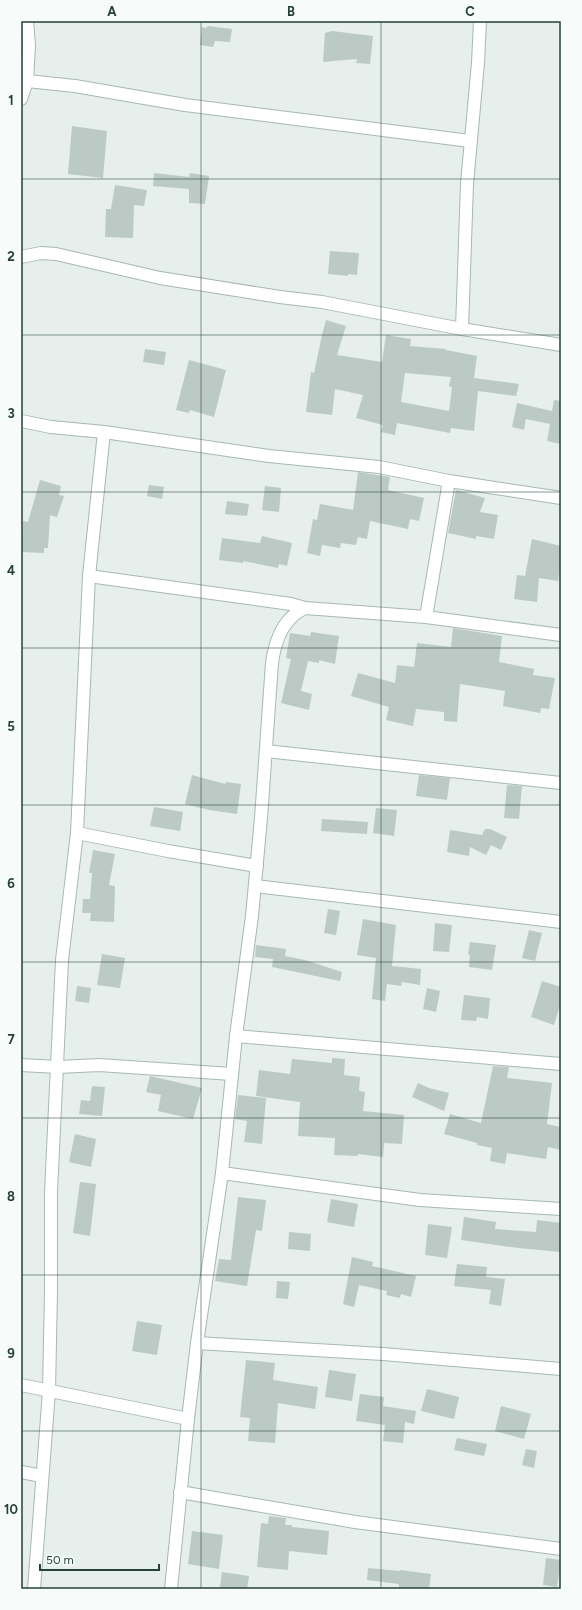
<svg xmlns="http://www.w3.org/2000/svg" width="582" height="1610" font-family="Figtree,sans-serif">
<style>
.building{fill:#bbcac4;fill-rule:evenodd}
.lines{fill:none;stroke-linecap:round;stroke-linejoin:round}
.minor-casing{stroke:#a8b8b2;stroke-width:14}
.minor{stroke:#fff;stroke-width:12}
.grid{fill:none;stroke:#24423a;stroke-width:1;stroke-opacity:0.55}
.neatline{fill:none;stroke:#24423a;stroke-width:1.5}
.grid-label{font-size:13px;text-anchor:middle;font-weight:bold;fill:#24423a}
</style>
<rect width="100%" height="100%" fill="#e6efeb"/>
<g class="building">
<path d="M208,26L232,29L230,42L215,41L213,47L200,45L202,27L206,28Z"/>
<path d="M332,31L373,36L370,64L356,63L357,59L323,62L325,33Z"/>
<path d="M72,126L107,131L103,178L68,174Z"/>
<path d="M154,173L189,177L190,173L209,176L205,204L189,203V189L153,186Z"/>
<path d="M115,185L147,190L144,206L134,205L133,238L105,237L106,209H111Z"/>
<path d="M330,251L359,253L357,275L348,274V276L328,274Z"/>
<path d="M326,320L346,326L337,355L382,362L386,335L411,339L410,346L446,349V350L477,356L474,378L519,384L516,396L478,391L474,431L451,428L450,433L397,423L395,435L381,432L383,425L356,418L363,395L335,389L332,415L306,412L311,372L314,373L322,335ZM405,373L451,377L449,386L452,387L449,411L401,402Z"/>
<path d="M145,349L166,352L164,365L143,362Z"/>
<path d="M189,360L226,370L214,417L190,410L189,413L176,410Z"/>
<path d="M554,400L561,401V444L547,441L550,424L526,419L524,430L512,427L517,403L552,411Z"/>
<path d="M358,472L390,477L388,490L424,498L419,521L410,519L408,529L370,521L367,539L358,537L356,545L341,543L340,548L322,545L320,556L307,553L313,519L317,520L320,504L353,510Z"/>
<path d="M40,480L61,486L59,495L64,496L57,517L50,515L48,548H44V553L21,552L23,521L28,522Z"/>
<path d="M149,485L164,487L162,499L147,496Z"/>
<path d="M265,486L281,488L279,512L262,510Z"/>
<path d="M456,490L485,498L480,512L498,515L494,539L476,536V539L448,533Z"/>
<path d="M227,501L249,504L247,516L225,514Z"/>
<path d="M262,536L292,543L287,566L279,564L278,568L243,561V563L219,560L222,538L260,543Z"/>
<path d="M532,539L561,546V562L558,581L539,578L537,602L514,599L517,575L525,576Z"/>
<path d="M453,628L502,636L499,662L534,669L533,675L555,678L549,709L541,708L540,713L503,706L505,691L460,684L457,722L444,721V712L416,709L413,726L408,725L386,720L389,707L351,696L358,673L395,683L397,665L414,667L417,643L451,647Z"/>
<path d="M311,632L339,636L335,664L319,660V663L308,661L301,691L312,694L309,710L281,703L291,659L286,658L290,633L310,636Z"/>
<path d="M192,775L225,784L226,782L241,784L237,814L209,810L185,804Z"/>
<path d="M419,775L450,778L447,800L416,796Z"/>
<path d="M507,785L522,786L519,819L504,818Z"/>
<path d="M154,807L183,812L180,831L150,826Z"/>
<path d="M376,808L397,810L394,836L373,833Z"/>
<path d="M322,819L368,822L367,834L321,831Z"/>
<path d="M485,829H490L507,837L501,850L491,845L486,855L470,847L469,856L447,852L450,830L482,835Z"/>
<path d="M93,850L115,854L109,885L115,886L114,922L90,921L91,913H82L83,899H90L92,873H89Z"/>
<path d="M328,909L340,911L336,935L324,933Z"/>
<path d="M363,919L396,925L392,966L421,969L420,985L402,982L401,986L387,984L385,1001L372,999L376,958L357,955Z"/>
<path d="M435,923L452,925L449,952L433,951Z"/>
<path d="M529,930L542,933L535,961L522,958Z"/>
<path d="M470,942L496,945L492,970L469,967L470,955L468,954Z"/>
<path d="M256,945L286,949L285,956L305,960L342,972L340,981L272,967L273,959L255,957Z"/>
<path d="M102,954L125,958L120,988L97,985Z"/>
<path d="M542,981L561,987V1002L554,1025L531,1017Z"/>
<path d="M77,986L91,988L89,1003L75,1001Z"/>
<path d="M427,988L440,991L436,1012L423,1009Z"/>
<path d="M464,995L490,998L488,1019L477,1017L476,1021L461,1020Z"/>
<path d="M332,1058L345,1059L344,1075L360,1077L359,1091L365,1092L363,1111L404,1115L402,1144L384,1143L383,1157L358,1154V1156L334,1155L335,1138L298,1136L300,1102L256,1096L259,1070L290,1074L292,1059L332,1063Z"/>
<path d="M493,1066L509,1067L507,1078L552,1083L547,1124L561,1127V1150L548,1147L546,1159L507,1153L505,1164L490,1161L492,1148L477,1145V1143L444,1134L450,1114L481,1123Z"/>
<path d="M150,1076L202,1088L193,1119L158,1111L161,1095L146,1092Z"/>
<path d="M418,1083L429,1088L449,1093L444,1111L412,1097Z"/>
<path d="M92,1086L105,1087L102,1116L79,1114L81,1100L90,1101Z"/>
<path d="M238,1095L266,1098L262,1144L244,1142L247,1121L235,1119Z"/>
<path d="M75,1134L96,1139L91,1167L69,1162Z"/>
<path d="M80,1182L96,1184L90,1236L73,1233Z"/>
<path d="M238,1197L266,1200L262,1231L256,1230L247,1286L215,1281L219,1259L231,1260Z"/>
<path d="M331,1199L358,1204L354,1227L327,1222Z"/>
<path d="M464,1217L496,1222L495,1229L536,1232L537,1220L561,1223V1252L518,1248L461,1240Z"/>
<path d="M428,1224L452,1227L447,1258L425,1255Z"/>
<path d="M289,1232L311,1234L310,1251L288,1249Z"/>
<path d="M352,1257L373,1262L372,1266L416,1276L411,1297L401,1294L400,1298L386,1295L387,1291L359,1285L354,1307L343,1304Z"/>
<path d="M457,1264L487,1267L486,1277L505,1279L501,1306L489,1304L491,1290L454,1286Z"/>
<path d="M277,1281L290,1282L288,1299L276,1298Z"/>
<path d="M137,1321L162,1325L157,1355L132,1351Z"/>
<path d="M246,1360L275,1363L273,1380L318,1387L315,1409L278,1403L275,1443L248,1441L250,1418L240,1417Z"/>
<path d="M329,1370L356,1374L352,1401L325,1397Z"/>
<path d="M427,1389L459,1397L454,1419L421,1411Z"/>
<path d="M360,1394L384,1397L383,1406L416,1411L414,1424L405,1422L403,1443L383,1441L385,1425L356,1421Z"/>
<path d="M501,1406L531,1414L524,1439L495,1431Z"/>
<path d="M457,1438L487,1444L484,1456L454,1450Z"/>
<path d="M526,1449L537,1451L534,1468L522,1465Z"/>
<path d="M269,1516L286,1518L285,1525H292V1527L329,1531L327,1555L289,1551L288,1570L257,1567L261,1523L268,1524Z"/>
<path d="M192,1531L223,1535L219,1569L188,1564Z"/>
<path d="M546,1558L561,1560L557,1587L543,1585Z"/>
<path d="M368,1568L400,1571V1570L431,1574L429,1589H399V1584L367,1580Z"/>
<path d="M222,1572L249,1576L247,1589L220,1587Z"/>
</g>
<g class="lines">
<defs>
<g id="minor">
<path d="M27,81L75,86L185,105L470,141"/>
<path d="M21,99L27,81L29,45L27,21"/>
<path d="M21,257L41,253L56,254L160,278L280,297L322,302L462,329L561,345"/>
<path d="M462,329L467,184L478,63L480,21"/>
<path d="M21,421L51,427L104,432L269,456L379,467L449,481L561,498"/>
<path d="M89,576L291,604L305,608"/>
<path d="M426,617L449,481"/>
<path d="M266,751L561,783"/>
<path d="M77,833L168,851L257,866"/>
<path d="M255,886L561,922"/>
<path d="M236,1036L561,1064"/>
<path d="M21,1065L58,1067L99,1065L232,1074"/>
<path d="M222,1173L420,1200L561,1209"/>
<path d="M197,1343L383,1354L561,1369"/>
<path d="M21,1385L188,1419"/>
<path d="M21,1472L42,1476"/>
<path d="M180,1492L355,1522L561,1549"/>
<path d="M34,1589L49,1391L51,1291V1192L62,960L77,833L89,576L104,432"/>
<path d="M171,1589L188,1419L197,1343L222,1173L236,1036L252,916L261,818L272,663C275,640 283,618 305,608L426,617L561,635"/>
</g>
</defs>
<use href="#minor" class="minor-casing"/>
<use href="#minor" class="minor"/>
</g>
<path class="grid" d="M201,21V1589M381,21V1589M21,179H561M21,335H561M21,492H561M21,648H561M21,805H561M21,962H561M21,1118H561M21,1275H561M21,1431H561"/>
<rect width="582" height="1610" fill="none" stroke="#f7fbf9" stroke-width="44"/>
<path d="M40 1564v6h119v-6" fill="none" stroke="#24423a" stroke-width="2"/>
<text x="46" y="1564" font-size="12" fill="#24423a" stroke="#f7fbf9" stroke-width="3" paint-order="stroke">50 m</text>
<rect x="22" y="22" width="538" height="1566" class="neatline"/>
<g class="grid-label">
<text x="112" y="16">A</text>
<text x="291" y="16">B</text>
<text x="470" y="16">C</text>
<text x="11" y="105">1</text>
<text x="11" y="261">2</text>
<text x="11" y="418">3</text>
<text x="11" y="575">4</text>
<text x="11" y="731">5</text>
<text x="11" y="888">6</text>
<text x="11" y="1044">7</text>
<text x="11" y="1201">8</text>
<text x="11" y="1358">9</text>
<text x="11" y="1514">10</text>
</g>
</svg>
